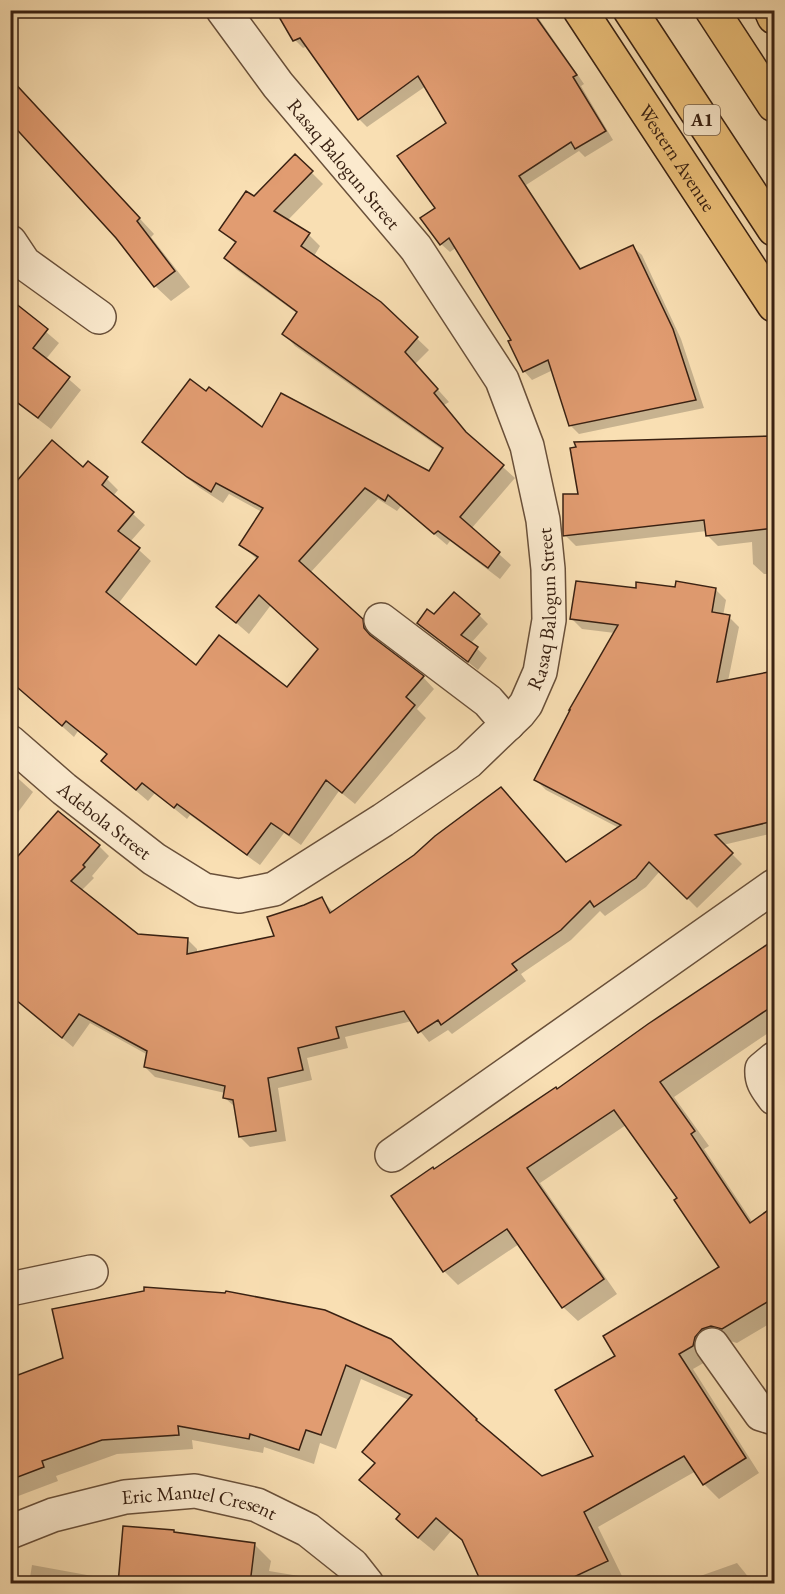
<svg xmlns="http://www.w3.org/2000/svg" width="785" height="1594" font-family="'EB Garamond',serif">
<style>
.shadow{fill:#0003}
.building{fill:#e19c71;stroke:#392112;stroke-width:1.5}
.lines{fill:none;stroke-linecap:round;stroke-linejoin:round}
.minor-casing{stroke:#69503a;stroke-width:36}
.major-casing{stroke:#392112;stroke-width:36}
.highway-casing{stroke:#392112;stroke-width:36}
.minor{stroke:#fbeace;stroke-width:33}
.major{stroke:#ecc07a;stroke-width:33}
.highway{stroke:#ecc07a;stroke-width:33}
.labels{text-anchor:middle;stroke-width:4.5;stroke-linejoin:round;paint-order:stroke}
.shield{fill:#fbeace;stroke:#735d4a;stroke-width:1.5}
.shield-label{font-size:18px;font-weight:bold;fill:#392112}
.street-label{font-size:20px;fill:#392112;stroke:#fbeace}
</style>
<rect width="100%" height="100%" fill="#f9dfb3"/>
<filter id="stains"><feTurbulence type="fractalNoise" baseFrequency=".00333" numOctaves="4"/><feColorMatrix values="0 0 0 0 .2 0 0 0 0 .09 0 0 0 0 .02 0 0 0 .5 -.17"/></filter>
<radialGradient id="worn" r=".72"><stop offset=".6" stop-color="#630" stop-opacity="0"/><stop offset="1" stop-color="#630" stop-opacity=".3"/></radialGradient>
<g class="shadow">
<path d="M277,10H533L584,84L581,86L613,140L585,157L579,151L526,185L582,270L633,247L642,255L681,339L704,408L579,434L570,425L553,370L532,380L524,371L513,340L457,247L450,252L441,244L437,208L448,124L426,86L367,127L359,119L308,46L303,48L295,40Z"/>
<path d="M33,103L154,234L151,237L190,287L171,301L155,286Z"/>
<path d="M295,156L323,184L287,221L309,235L320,246L314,256L380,303L429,350L415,364L449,402L444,405L473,440L515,478L471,529L511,565L500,579L450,541L447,545L401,506L397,511L378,499L310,573L374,633L375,641L423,677L434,689L417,709L426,718L355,804L339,791L301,845L284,833L260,865L190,815L187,819L155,793L148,801L115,773L108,756L78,731L74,737L10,680L84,469L107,479L118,490L113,496L145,525L130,542L151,561L118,604L197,667L287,689L320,650L271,605L249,634L218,607L258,560L241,545L262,512L229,494L223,503L200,488L155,453L144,442L263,430L429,473L443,450L295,346L284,334L298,314L237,270L225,258L236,244L221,230Z"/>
<path d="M10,301L59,343L46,359L81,390L51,429L14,401L10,405Z"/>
<path d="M774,438V574H764L753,564L752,542L718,546L707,535V531L576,546L565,535L580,496L576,444Z"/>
<path d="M637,589L716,590L726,600L723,616L729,617L739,627L728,681L774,672V833L723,845L742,864L697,908L660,871L646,887L605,916L600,911L571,940L521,974L526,981L452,1034L448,1030L429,1042L412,1021L345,1037L348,1048L307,1058L312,1080L278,1088L286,1141L250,1147L240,1137L236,1108L224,1097L225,1093L155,1077L145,1067L148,1055L90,1023L73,1047L20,1003L10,867L99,846L109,856L92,876L94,878L81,891L138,935L187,939L197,949V953L276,938L305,906L321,898L333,912L567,864L619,828L546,790L536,780L615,633L582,629L572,619Z"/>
<path d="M479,615L488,624L471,643L487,658L478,670L419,623L434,616Z"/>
<path d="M10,771L33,792L10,823Z"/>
<path d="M774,932V1029L674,1097L709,1146L704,1149L753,1223L771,1210L774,1214V1321L737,1343L726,1340L707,1361L693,1369L759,1473L719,1499L704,1484L696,1471L598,1527L622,1576L605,1584H484L465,1543L451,1531L434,1551L412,1533L401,1515L361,1480L376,1464L409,1400L361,1379L336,1449L320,1443L314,1464L264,1447L263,1453L192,1440L193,1449L117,1454L56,1476L58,1481L13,1498L10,1496V1361L17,1377L226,1294L476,1420L542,1478L595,1457L617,1357L721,1268L679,1199L626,1125L540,1183L617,1294L578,1321L563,1307L519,1244L458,1285L444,1271L435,1171L557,1090L772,943L768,936Z"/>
<path d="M176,1534L255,1545L271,1561L269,1571L341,1583L29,1584L32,1565L120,1581Z"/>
<path d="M737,1563L754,1584H690L689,1580Z"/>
</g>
<g class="building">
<path d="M275,10H531L577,75L573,77L606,131L575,149L571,142L519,176L580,269L633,245L673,329L696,400L569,426L548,360L523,372L508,341L511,340L449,238L440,245L420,218L435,208L397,156L446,123L418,76L358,120L300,38L293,41Z"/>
<path d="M10,78L140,218L137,221L175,271L154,287L116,238L10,122Z"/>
<path d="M295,154L313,171L274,211L310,233L301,246L381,302L418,337L405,352L438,389L434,393L466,432L504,465L460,517L500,552L488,568L438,531L434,534L388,495L385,501L365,488L299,561L363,619L364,628L370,635L424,676L406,697L415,705L342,793L326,780L289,835L271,823L247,855L177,804L174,808L142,783L136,790L101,761L107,754L66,721L62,726L10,681V489L52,440L83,467L88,461L108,477L102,485L134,512L118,531L140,548L106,592L196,665L219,635L287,687L318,649L259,595L236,623L216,607L258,557L239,545L263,508L216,483L211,492L187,477L142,442L190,379L206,391L209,387L262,427L281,393L429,471L443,448L282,334L297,312L224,258L236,242L219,230L246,191L254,196Z"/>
<path d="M10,299L48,329L33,348L70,377L38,418L10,397Z"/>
<path d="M774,436V528L706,536L704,520L563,536V494H578L570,448L576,447L574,442Z"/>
<path d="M576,581L636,588V582L675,587L676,581L716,588L712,612L730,615L717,682L774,671V821L715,835L733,853L687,899L649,862L636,878L594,907L590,901L561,930L512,964L517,970L441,1025L438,1020L418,1033L404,1011L336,1027L339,1038L298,1048L303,1070L268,1078L276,1131L239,1137L233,1100L223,1098L225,1086L144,1067L147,1051L79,1014L62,1038L10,995V865L58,811L100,845L83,865L85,867L71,881L138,934L188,938L187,954L274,936L267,917L304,905L322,897L330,913L414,855L435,836L501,787L566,862L621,825L534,780L570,710H569L618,625L570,619Z"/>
<path d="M454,592L480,614L461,635L478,647L468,662L417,623L427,609L434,614Z"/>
<path d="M774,940V1005L660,1082L695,1131L691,1134L750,1223L774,1206V1298L722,1329L711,1326L702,1329L695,1337L693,1346L679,1354L746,1458L703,1485L684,1456L584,1512L608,1561L559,1584H482L462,1540L436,1518L418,1538L396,1519L400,1514L359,1480L375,1463L362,1452L412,1395L346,1365L321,1435L306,1430L299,1450L250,1434L249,1439L178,1426L179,1435L102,1440L42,1461L44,1467L10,1480V1378L63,1358L52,1309L144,1291V1287L225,1293L226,1291L325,1310L391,1339L477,1419L476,1420L542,1476L593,1456L555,1390L615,1356L603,1336L719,1267L674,1200L677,1198L614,1110L527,1168L604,1279L562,1308L507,1229L443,1272L391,1196L433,1167L434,1169L556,1087L557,1089L648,1024Z"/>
<path d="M123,1526L174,1530V1532L255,1543L250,1584H118Z"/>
</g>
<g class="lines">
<defs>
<g id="minor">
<path d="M10,242L24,263L99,317"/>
<path d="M381,620L488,701L508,724"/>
<path id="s1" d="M10,742L64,789L154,859L204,890L239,896L274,889L383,820L468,762L519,713L526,704L540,672L549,620L548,569L543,520L527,446L502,380L416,248L278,85L223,10"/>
<path d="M774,1059L762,1069C761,1082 767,1088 774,1098"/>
<path d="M392,1155L774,886"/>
<path d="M10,1289L91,1272"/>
<path d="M712,1345L761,1414L774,1418"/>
<path id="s2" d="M10,1532L53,1515L125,1497L195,1491L257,1505L308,1530L352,1565L367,1584"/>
</g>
<g id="major">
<path id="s3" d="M580,10L774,305"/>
<path d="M771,10L774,17"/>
</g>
<g id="highway">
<path d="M630,10L774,229"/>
<path d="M712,10L774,105"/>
</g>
</defs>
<use href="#minor" class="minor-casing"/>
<use href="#major" class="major-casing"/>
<use href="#highway" class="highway-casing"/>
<use href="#minor" class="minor"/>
<use href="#major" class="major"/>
<use href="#highway" class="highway"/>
</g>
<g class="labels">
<rect class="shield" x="684" y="105" width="36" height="30" rx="4.5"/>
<g class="shield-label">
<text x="702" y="126">A1</text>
</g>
<g class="street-label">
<text dy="7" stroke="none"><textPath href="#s3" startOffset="177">Western Avenue</textPath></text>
<text transform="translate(344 164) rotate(50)" y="7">Rasaq Balogun Street</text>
<text dy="7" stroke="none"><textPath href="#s1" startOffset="728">Rasaq Balogun Street</textPath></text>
<text dy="7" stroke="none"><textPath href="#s1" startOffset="123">Adebola Street</textPath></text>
<text dy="7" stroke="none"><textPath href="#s2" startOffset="196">Eric Manuel Cresent</textPath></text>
</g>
</g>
<rect width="785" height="1594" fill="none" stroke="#f9dfb3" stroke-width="36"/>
<rect x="12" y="12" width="761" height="1570" fill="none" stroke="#392112" stroke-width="3"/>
<rect x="18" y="18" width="749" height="1558" fill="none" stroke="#392112" stroke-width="1.5"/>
<rect width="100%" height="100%" filter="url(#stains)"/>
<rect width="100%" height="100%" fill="url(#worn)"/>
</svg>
